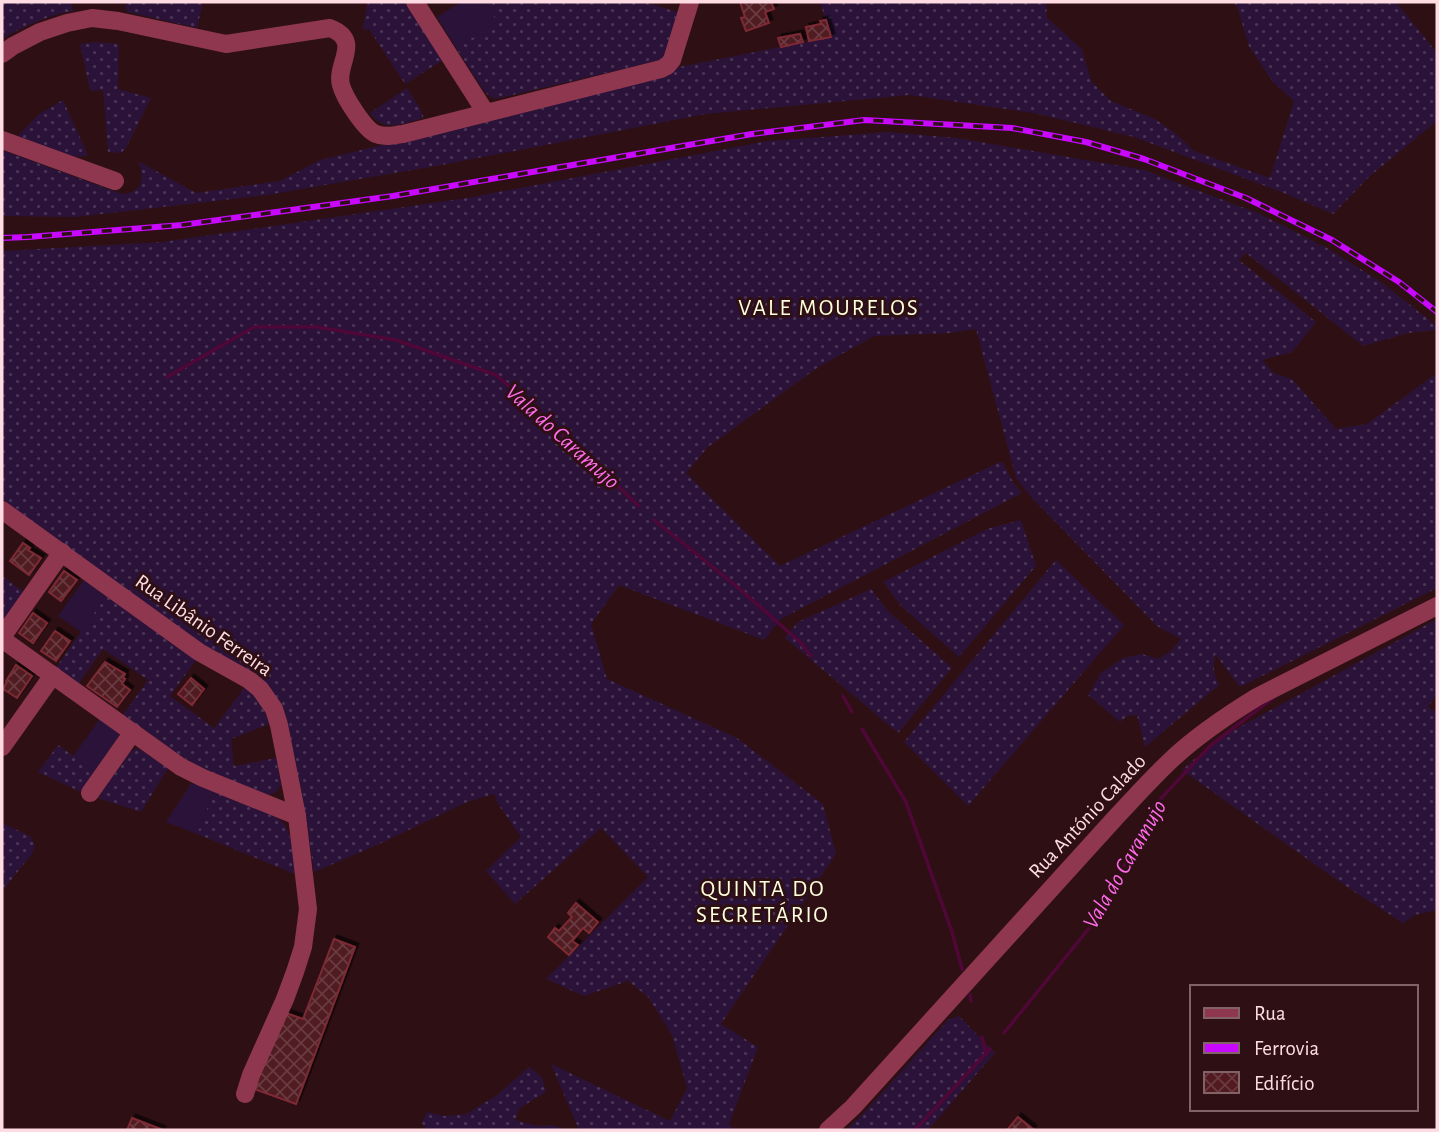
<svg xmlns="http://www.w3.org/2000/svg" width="1439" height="1132" font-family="'Alegreya Sans',sans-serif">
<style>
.grass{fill:url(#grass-dots)}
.garden{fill:#2b1238}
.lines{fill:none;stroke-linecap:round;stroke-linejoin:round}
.stream{stroke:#4f0738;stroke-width:3.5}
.building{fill:url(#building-cross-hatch);stroke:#7e2a35;stroke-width:2;filter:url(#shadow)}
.minor{stroke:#903750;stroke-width:18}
.rail-casing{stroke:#c808ff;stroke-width:6}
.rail{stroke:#2e1014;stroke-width:3.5;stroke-dasharray:10;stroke-linecap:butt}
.labels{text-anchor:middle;stroke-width:6;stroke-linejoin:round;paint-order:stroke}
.street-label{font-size:21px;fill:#ffdce3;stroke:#2e1014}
.neighbourhood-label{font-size:23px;letter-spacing:2px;fill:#feffde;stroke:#2e1014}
.water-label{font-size:23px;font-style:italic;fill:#ff6aea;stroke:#2e1014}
</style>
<defs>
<pattern id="grass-dots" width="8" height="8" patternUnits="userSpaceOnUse" patternTransform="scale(1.75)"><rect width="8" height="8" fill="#2b1238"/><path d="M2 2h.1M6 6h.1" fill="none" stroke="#4b3455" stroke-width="1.8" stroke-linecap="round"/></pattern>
<pattern id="building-cross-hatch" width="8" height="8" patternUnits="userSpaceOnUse" patternTransform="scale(1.75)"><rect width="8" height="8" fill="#501a20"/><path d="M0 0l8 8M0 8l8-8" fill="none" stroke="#6a3b40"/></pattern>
<filter id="shadow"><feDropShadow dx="3.5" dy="-3.5" stdDeviation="0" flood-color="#0009"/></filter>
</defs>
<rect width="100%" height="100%" fill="#2e1014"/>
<g class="grass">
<path d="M2,2H71L73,11C48,15 24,26 2,39Z"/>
<path d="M125,2H203L197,28L128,12L126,10Z"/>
<path d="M368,2H405L443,60L405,84L369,29L362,30Z"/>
<path d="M484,2H644L681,13L666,59L495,99L489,96L484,91L456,48L497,22Z"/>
<path d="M820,2H1046L1047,18L1082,49L1091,81L1111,101L1155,119L1175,133L1194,151L1270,178L1294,101L1273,82L1249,47L1238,9L1234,2H1396L1437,53V121L1370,176L1333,214L1279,191L1134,137L1034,113L910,95L706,114L447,164L267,195L76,217L2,216V150L122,194C143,193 145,177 138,161L196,193L280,181L320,160L556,103L679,67L831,37Z"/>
<path d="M95,42L119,44L118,89L151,98L126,148L121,153L108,152L103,90L90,91L80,44Z"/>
<path d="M407,88L420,108L424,118C403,123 385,134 370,113Z"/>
<path d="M63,100L88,155C71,162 36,143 18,136L38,115Z"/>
<path d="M889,132L957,138L1144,170L1260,214L1327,248L1381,282L1437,326V330L1408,333L1363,346L1246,253L1239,260L1316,322L1292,352L1262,360L1274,373L1292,379L1336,429L1367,424L1437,373V588L1240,687L1215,654C1213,665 1213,675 1219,685L1145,747L1137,715L1127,716L1120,722L1088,695L1101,673L1123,658L1142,654L1158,659L1171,651L1181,639L1157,626L1032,498L1016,478L976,329L951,333L874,336L817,368L708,447L686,473L780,566L1002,461L1013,482L1022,493L781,619L764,640L619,585L591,624L607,679L737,738L823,804L836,854L721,1024L758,1047L729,1124L734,1130H579L551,1064L670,1121L687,1088L672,1035L648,997L628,981L584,996L546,979L648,877L601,828L515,904L486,871L521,837L500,807L494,794L467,802L375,846L314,872L301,788L276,697L260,678L228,664L136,600L2,499V251L163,242L467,198L768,141Z"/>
<path d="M1021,520L1036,566L959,657L901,606L883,582L987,529Z"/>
<path d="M1056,560L1124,625L968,806L904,742Z"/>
<path d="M2,576L25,593L2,625Z"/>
<path d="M871,589L889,612L952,668L898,733L785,638L798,622Z"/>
<path d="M106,596L196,660L170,696L214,728L245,687C257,698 265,708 269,724L231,739L234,766L276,758L281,785L276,792L268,795L208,772L190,762L122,716L148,680L103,649L78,684L55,669Z"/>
<path d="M1437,619V694L1428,707L1437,713V910L1415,915L1403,923L1341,883L1182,770L1216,740Z"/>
<path d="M58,745L96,772L81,792L38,772Z"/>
<path d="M138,748L168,768L141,812L98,798L130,752Z"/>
<path d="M214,791L278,818C294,830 292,855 295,874L197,834Z"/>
<path d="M2,823L30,836L35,846L32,854L2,891Z"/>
<path d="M959,1016L995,1053L928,1130H846L861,1116L948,1020Z"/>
<path d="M529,1067L542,1077L546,1092L520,1108L515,1120L537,1126L551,1125L570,1130H427L422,1123L427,1112L444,1116L466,1114L496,1096Z"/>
</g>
<g class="garden">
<path d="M461,2H484L497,22L456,48L437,17Z"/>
<path d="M84,580L106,596L81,632L58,616Z"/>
<path d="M100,719L117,731L119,736L96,772L73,756Z"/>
<path d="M192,782L214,791L197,834L166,822Z"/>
</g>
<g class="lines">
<g class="stream">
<path d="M167,377L254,327H317L396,340L496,375L538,411L639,506"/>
<path d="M654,520L735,585L800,642L811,656"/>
<path d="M843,696L852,712"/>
<path d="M862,729L906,802L952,932L962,969"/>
<path d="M970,995L971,1001"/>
<path d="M1004,1033L1099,916L1154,806L1211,745L1273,698"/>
<path d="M982,1037L986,1054"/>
<path d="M915,1130L990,1049"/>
</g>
</g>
<g class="building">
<path d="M740,2H771L774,9L765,12L769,23L746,31L741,18L745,17Z"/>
<path d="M826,20L831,37L809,41L806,27L821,24L820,21Z"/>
<path d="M800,34L803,42L781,47L778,38Z"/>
<path d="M23,543L30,548L28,550L41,558L29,575L10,561Z"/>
<path d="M64,571L77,580L61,601L49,592Z"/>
<path d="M33,613L47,623L33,643L19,633Z"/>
<path d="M55,631L70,641L56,661L41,651Z"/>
<path d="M105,662L125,674L123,678L125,679L122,684L130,690L117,707L87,686Z"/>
<path d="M16,665L32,676L17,698L3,689L7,682L6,681Z"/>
<path d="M191,678L204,689L192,705L178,694Z"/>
<path d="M576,903L598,922L589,933L583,928L572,941L578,945L569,955L548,937L555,928L559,931L572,917L568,913Z"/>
<path d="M334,939L355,947L296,1104L254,1089L283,1012L303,1019Z"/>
<path d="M1018,1117L1033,1129L1032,1130H1007Z"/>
<path d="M132,1118L163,1130H127Z"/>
</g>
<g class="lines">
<g class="minor">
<path d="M415,2L486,113"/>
<path d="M2,54L13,46L40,32L67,23L92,18L118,21L226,44L330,28C363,41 335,64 341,85C344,97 365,130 376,134C385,138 394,135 403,134L661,69L667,66L672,60L690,2"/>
<path d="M2,140L115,181"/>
<path d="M2,510L199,652L249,680L260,689L274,709L279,725L297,816L308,909L303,947L295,972L285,999L251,1075L245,1094"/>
<path d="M2,637L62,552"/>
<path d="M2,639L181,767L203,778L297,816"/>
<path d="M2,747L53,675"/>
<path d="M90,793L133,732"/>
<path d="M828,1130L853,1107L1117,816C1134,798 1151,779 1170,761C1196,736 1226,716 1257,697L1437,606"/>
</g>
<defs>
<path id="rail" d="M2,238L28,237L182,225L393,196L752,134L864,120L1012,128L1086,142L1144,159L1246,198L1332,240L1399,282L1437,312"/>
</defs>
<use href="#rail" class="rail-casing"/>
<use href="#rail" class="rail"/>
</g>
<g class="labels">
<g class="street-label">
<text transform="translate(204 625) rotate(35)" y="7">Rua Libânio Ferreira</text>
<text transform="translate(1087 816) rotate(-47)" y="7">Rua António Calado</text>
</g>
<g class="neighbourhood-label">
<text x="829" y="315">VALE MOURELOS</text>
<text x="763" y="896">QUINTA DO<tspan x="763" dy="26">SECRETÁRIO</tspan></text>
</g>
<g class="water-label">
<text transform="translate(563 436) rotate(42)" y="8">Vala do Caramujo</text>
<text transform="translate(1124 864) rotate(-60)" y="8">Vala do Caramujo</text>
</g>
</g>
<rect width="1439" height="1132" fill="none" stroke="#ffdce3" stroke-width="7"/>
<rect x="1190" y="985" width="228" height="126" fill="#2e1014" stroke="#826267" stroke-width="2"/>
<rect x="1204" y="1008" width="35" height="10" fill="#903750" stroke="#826267" stroke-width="2"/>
<text x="1254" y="1020" font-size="21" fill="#ffdce3">Rua</text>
<rect x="1204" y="1043" width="35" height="10" fill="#c808ff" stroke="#826267" stroke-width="2"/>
<text x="1254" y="1055" font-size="21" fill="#ffdce3">Ferrovia</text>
<rect x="1204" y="1072" width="35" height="21" fill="url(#building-cross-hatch)" stroke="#826267" stroke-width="2"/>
<text x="1254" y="1090" font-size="21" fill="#ffdce3">Edifício</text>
</svg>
